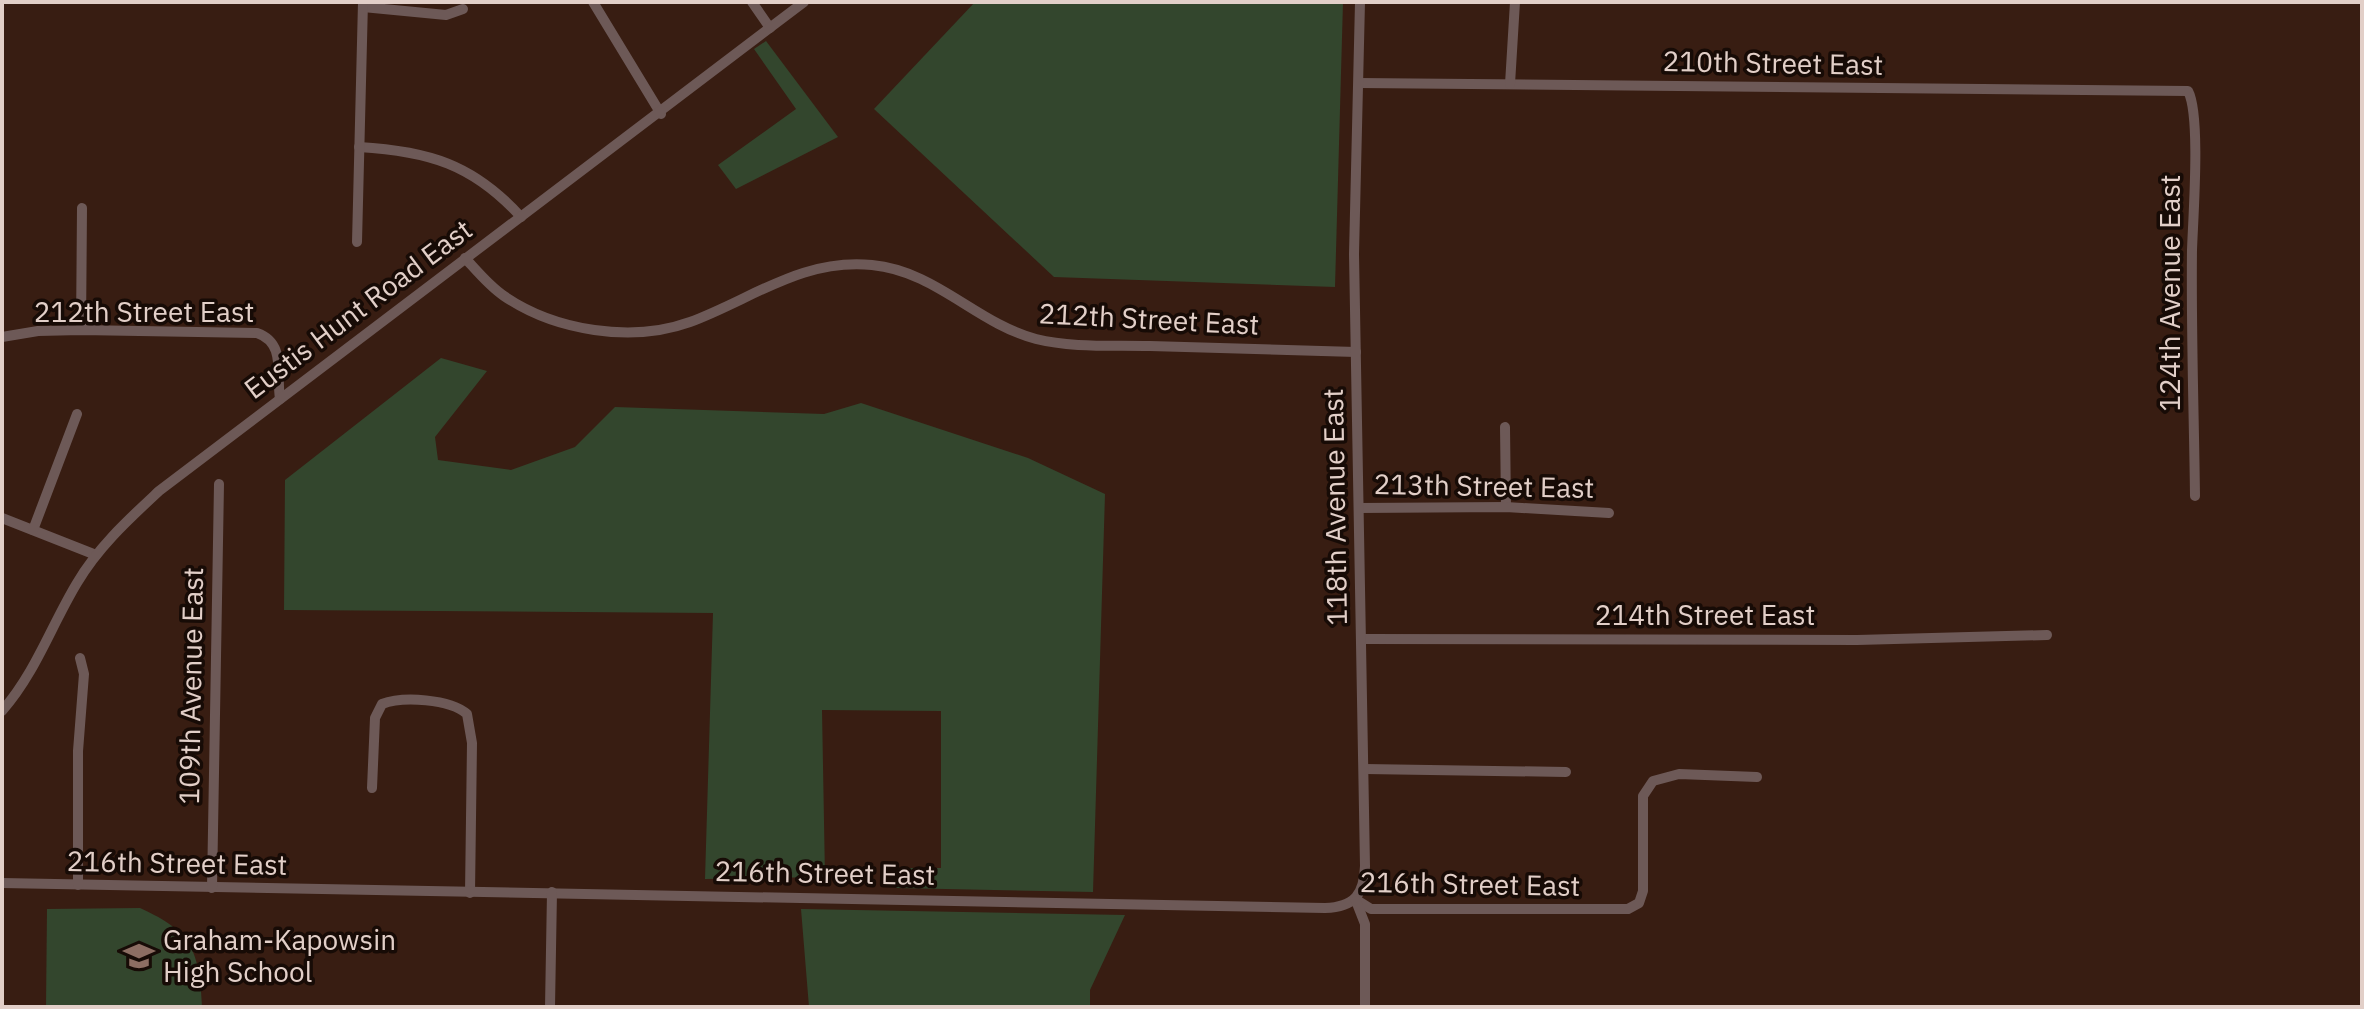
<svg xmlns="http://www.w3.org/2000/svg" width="2364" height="1009" font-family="'IBM Plex Sans',sans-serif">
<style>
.green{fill:#33462d}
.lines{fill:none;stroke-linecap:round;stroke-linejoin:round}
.minor{stroke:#6d5957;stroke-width:10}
.labels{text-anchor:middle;stroke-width:7;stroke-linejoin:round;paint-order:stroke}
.street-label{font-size:28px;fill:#e2cfc8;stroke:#170b06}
.poi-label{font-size:28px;fill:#e2cfc8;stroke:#170b06;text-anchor:start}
</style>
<rect width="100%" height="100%" fill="#381d12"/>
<g class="green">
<path d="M975,2H1343L1335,287L1054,277L874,109Z"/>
<path d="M766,41L838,137L736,189L718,165L796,109L754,49Z"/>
<path d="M441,358L487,371L435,437L438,460L511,470L575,447L615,407L824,414L861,403L1028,458L1105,494L1093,892L896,888L895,868H941V711L822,710L825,877L705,879L713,613L284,610L285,480Z"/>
<path d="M140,908C193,932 199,951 202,1007H46L47,909Z"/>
<path d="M801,909L1125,915L1090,990V1007H809Z"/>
</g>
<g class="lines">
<g class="minor">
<path d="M593,2L661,114"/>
<path d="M752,2L770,28"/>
<path d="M363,7L446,15L463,9"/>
<path d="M1359,83L2188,91C2201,115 2193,218 2192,250C2191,332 2194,415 2195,496"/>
<path d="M1510,84L1515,2"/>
<path d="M359,147C428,151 473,164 521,217"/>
<path d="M357,242L363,2"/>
<path d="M465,258C477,271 489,286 504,296C555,331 632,343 690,322C752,299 802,258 872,265C936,271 976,323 1036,339C1072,348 1113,345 1150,346C1219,348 1288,350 1356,352"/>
<path d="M81,330L82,208"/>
<path d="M2,337L38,331L81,330L257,333C286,343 276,373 280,399"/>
<path d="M1505,427L1506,507"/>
<path d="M1359,508L1506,507L1609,513"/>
<path d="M2,518L96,555"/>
<path d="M33,530L77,414"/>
<path d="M1362,639L1857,640L2047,635"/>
<path d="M2,711C36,672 51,626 77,583C98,547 129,519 159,491L804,2"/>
<path d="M1365,769L1566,772"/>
<path d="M372,788L375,718L382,704C403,696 450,699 467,714L472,743L470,893"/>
<path d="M2,883L1325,908C1355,907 1364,894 1365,866L1354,254L1360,2"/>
<path d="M78,885V751L84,674L80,658"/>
<path d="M212,888L219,484"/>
<path d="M1355,899L1371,909H1628L1639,903L1643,891V796L1653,781L1679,774L1757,777"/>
<path d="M1356,901L1365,924V1007"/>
<path d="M550,1007L552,892"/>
</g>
</g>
<defs>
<symbol id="school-bare" viewBox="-9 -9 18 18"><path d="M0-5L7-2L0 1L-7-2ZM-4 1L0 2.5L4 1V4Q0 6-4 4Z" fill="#8d6e63" stroke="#170b06" stroke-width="2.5" paint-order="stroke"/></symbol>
</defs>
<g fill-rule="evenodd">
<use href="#school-bare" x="117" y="934" width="44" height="44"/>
</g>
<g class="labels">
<g class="street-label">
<text transform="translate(1773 63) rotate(1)" y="10">210th Street East</text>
<text transform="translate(2170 293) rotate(-90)" y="10">124th Avenue East</text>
<text transform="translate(358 309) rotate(-37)" y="10">Eustis Hunt Road East</text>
<text x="144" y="322">212th Street East</text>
<text transform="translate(1149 319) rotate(3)" y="10">212th Street East</text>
<text transform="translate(1484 486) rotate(1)" y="10">213th Street East</text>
<text transform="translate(1335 507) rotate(-91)" y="10">118th Avenue East</text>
<text x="1705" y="625">214th Street East</text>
<text transform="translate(191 686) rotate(-89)" y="10">109th Avenue East</text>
<text transform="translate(177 863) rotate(1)" y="10">216th Street East</text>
<text transform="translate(825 873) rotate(1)" y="10">216th Street East</text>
<text transform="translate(1470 884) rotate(1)" y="10">216th Street East</text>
</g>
<g class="poi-label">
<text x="163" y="950">Graham-Kapowsin<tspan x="163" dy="32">High School</tspan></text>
</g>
</g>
<rect width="2364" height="1009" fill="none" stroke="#e2cfc8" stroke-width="8"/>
</svg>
